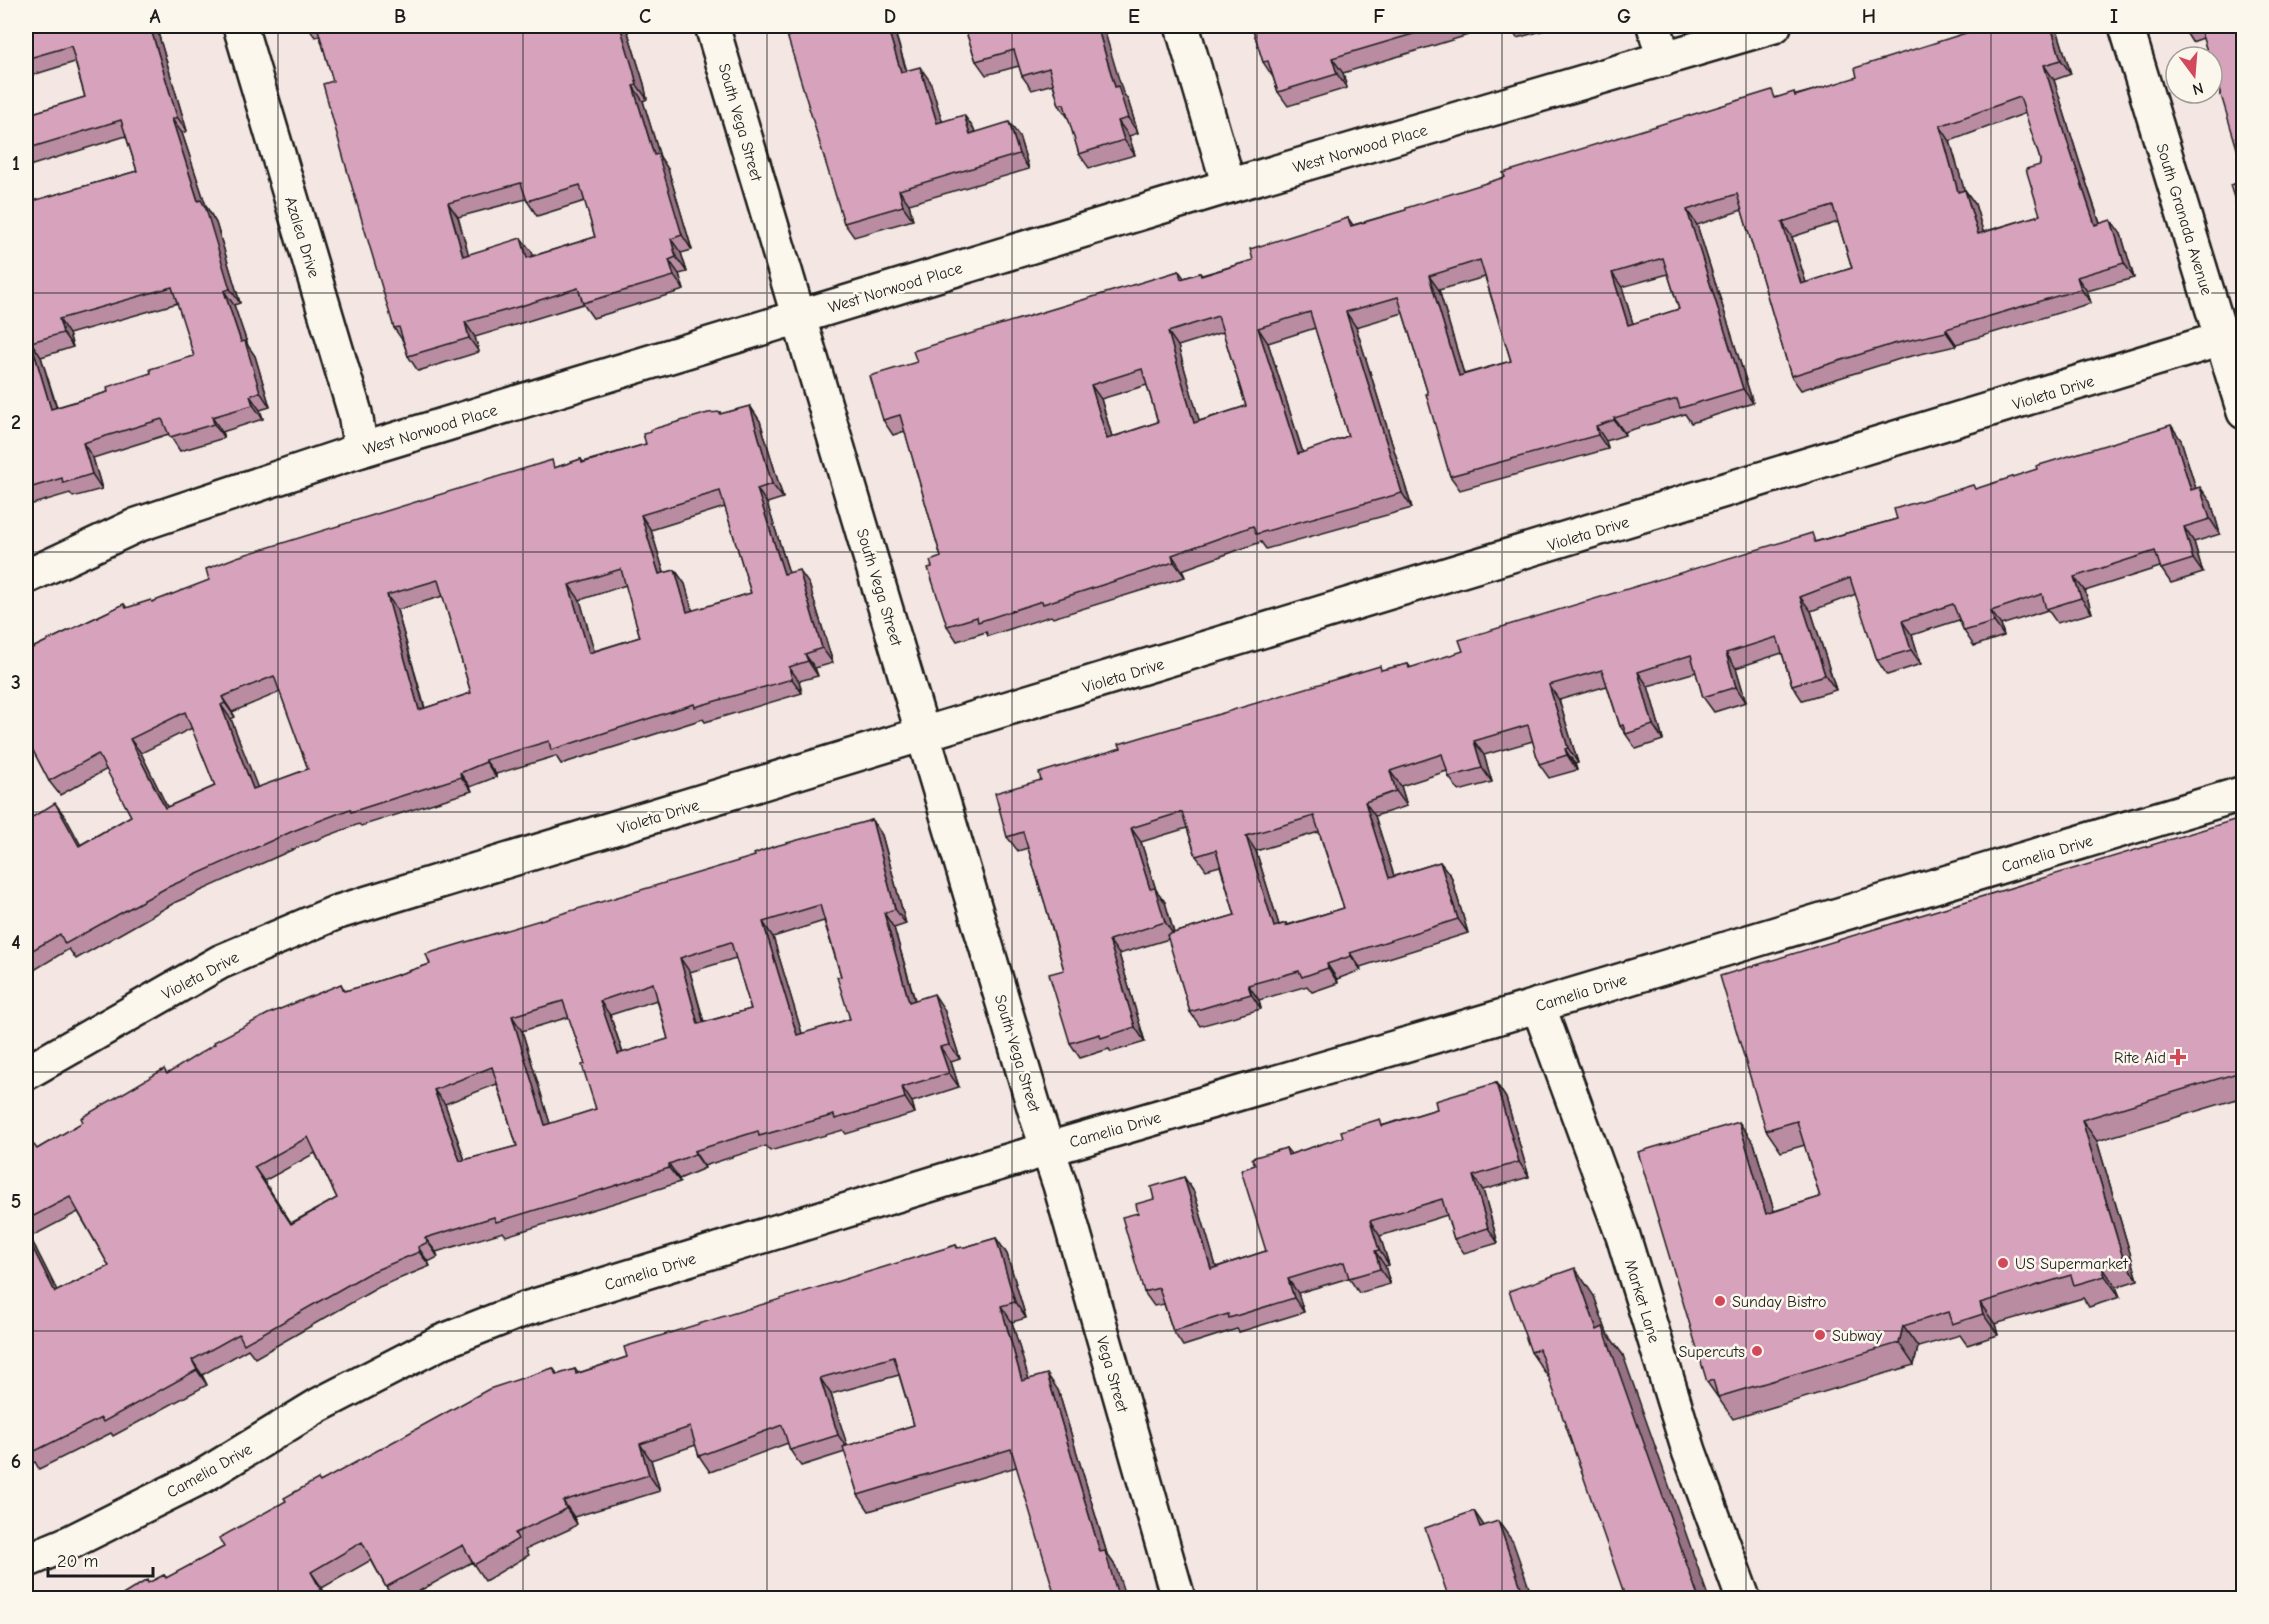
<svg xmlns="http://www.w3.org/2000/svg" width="2269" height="1624" font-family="'Comic Neue',sans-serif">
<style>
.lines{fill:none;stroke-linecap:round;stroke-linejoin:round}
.minor-casing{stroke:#1c1c1c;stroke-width:38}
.minor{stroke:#fbf7ec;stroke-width:33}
.wall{fill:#b98ca2;stroke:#1c1c1c;stroke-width:1.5;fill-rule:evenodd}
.shaded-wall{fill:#967284;stroke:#1c1c1c;stroke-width:1.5}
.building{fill:#d7a3bc;stroke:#1c1c1c;stroke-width:1.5;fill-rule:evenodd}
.grid{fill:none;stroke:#1c1c1c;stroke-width:1.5;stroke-opacity:0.55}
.poi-dot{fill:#d1495b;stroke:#fbf7ec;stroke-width:2}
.labels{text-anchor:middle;stroke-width:5;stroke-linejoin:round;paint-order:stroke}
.street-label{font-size:16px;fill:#1c1c1c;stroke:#fbf7ec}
.poi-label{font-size:16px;fill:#1c1c1c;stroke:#fbf7ec;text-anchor:start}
.neatline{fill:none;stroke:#1c1c1c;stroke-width:2}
.grid-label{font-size:20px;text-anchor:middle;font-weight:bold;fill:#1c1c1c}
</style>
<rect width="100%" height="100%" fill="#f4e6e2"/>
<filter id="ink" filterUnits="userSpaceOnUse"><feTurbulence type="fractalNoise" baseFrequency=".0167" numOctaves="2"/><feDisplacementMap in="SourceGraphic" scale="12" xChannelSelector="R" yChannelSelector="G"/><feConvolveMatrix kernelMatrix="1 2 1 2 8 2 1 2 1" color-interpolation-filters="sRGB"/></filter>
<g filter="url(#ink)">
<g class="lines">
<defs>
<g id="minor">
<path d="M240,26L355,413L361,450"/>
<path d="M712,26L1037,1117L1060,1185L1178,1598"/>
<path d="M1182,26L1229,186"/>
<path d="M1654,26L1664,59"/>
<path d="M2126,26L2244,412"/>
<path d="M26,577L137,525L361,450L1229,186L1774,26"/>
<path d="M1538,1005L1623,1236L1689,1451L1743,1598"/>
<path d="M26,1073L220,962L335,913L2244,332"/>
<path d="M26,1561L69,1543L203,1476L319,1405L441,1342L525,1309L994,1165L1493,1019L2244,793"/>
</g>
</defs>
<use href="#minor" class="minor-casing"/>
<use href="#minor" class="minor"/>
</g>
<g class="wall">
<path d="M26,26H156L187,131L182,133L206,206L216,223L240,303L234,305L248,346L255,356L270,407L260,410L263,419L222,432L224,438L180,451L169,434L93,458L102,489L73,497L70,493L26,506V203L137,171L126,136L26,167V115L85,97L75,62L26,77ZM178,303L194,356L151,373L108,392L57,407L41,357L73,347L69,334Z"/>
<path d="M307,26H626L644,84L647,99L643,101L660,157L668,169L692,250L681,253L687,272L679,274L684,290L593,318L583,304L531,320L475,337L479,352L418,371L408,356L403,341L394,328L333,81L320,36L315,37ZM526,199L537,216L585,201L595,237L533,256L532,252L468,254L458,217Z"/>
<path d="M793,26H893L907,71L930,81L942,121L974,129L975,132L1019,136L1029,169L909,204L913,220L854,237L844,223Z"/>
<path d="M964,26L1123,93L1128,100L1138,133L1129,136L1135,155L1089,168L1079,154L1069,119L1059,105L1053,84L1032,90L1022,76L1019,66L986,75L976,61Z"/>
<path d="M1252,26H1498L1343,73L1347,88L1288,106L1278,92L1273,77L1263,62Z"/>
<path d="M1508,26H1559L1517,38Z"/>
<path d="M2056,26L2071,74L2054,80L2080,164L2100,223L2121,234L2134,278L2087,291L2091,303L1956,344V346L1903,358L1801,390L1791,376L1742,210L1697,225L1753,403L1691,423L1685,414L1624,432L1625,435L1606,441L1608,449L1460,490L1450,476L1428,394L1403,313L1356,327L1412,508L1266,549L1261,542L1182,570L1185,577L1053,618L1051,616L988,636L986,632L957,641L947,626L932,567L941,557L905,431L893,435L883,420L917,362L1179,271L1184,278L1200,273L1202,275L1253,260L1348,218L1353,225L1406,210L1777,97L1796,95ZM2026,113L2040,159V215L1983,232L1975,204L1965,190H1964L1950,141ZM1838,222L1852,268L1806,283L1792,237ZM1668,274L1679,309L1633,324L1622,287ZM1485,277L1511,361L1464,374L1439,290ZM1315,328L1348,436L1303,453L1268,343ZM1223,332L1246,406L1199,421L1178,346ZM1147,385L1158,422L1112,437L1101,399Z"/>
<path d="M2182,26H2244L2222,97L2203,38L2192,42Z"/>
<path d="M750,406L760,421L783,498L767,503L789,573L809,584L833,663L815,668L818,676L799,681L802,693L705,722L703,719L561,764L556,756L496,774V777L470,787L472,791L361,826L359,824L303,845L176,902L76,959L69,949L26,975V821L66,818L80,845L131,816L107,769L60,795L49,781L34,752L26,757V651L124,604L127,608L153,602L557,467L581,459L583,462L646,444L720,412L721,414ZM725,507L751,593L692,611L685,584L675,570L664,573L651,530ZM626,585L640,637L594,651L580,600ZM443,596L471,693L425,708L397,610ZM280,692L308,769L257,788L231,719L235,717L232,712ZM192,728L215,786L167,807L141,753Z"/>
<path d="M2181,440L2196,489L2211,502L2220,534L2194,542L2203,573L2171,583L2160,567L2085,591L2092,613L2057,623L2048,610L2001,625L2004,636L1974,646L1964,631L1959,620L1912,635L1921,664L1887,675L1877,660L1856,594L1811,611L1836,690L1802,700L1792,685L1782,653L1736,668L1746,702L1714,712L1703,697L1696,672L1648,686L1663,740L1636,749L1620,726L1607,686L1559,700L1578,763L1575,764L1577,770L1549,778L1539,764L1533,741L1484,755L1492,782L1459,791L1449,777L1447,771L1401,786L1407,806L1375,816L1394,876L1440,862L1451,876L1468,933L1360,967L1361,970L1337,979L1338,983L1312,992L1307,986L1259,1000L1261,1009L1200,1026L1190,1012L1169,939L1119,954L1145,1042L1111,1052L1109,1049L1080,1058L1070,1043L1064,970L1046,907L1028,848L1018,851L1007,837L1041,780L1383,670L1408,664L1411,668L1818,541L1897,519L1976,489ZM1187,828L1196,856L1206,870L1220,866L1235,915L1174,933L1165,902L1156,890L1141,842ZM1319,832L1344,908L1287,925L1286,923L1279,925L1256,851Z"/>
<path d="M2244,817V1097L2097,1141L2138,1280L2116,1287L2120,1297L2089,1307L2083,1298L1995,1324L1998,1335L1967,1345L1960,1335L1918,1347L1914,1365L1733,1419L1707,1382L1754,1143L1774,1211L1820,1197L1805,1145L1781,1152L1766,1130Z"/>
<path d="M872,820L882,835L906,924L894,928L915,1000L944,1009L960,1059L951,1062L959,1087L912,1102L915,1113L846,1134L843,1130L770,1151L766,1146L704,1166L705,1168L679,1179L680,1182L621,1201L506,1236L503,1232L436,1252L438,1257L428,1262L430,1266L379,1287L255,1358L248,1349L202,1375L207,1385L113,1436L111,1433L39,1469L35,1462L26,1466V1149H37L167,1074L341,984L345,991L363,986ZM824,921L841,976L850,1019L802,1034L773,937ZM736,958L751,1009L704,1022L690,972ZM657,1000L668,1039L623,1053L610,1015ZM569,1017L585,1064L596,1109L550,1124L522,1031ZM497,1084L517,1146L465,1160L445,1104ZM315,1153L337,1198L291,1223L264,1181ZM78,1212L109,1266L57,1291L30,1237Z"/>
<path d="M1496,1083L1506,1098L1529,1177L1483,1190L1498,1243L1464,1253L1454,1239L1447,1215L1380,1236L1389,1265L1385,1266L1390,1284L1359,1293L1349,1278L1298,1293L1304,1312L1239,1332L1237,1329L1183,1346L1173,1331L1164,1304L1154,1306L1144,1292L1138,1213L1154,1199L1184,1177L1194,1192L1216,1267L1266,1251L1255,1165L1286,1148L1291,1154L1384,1125L1437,1109Z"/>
<path d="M996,1238L1007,1254L1026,1318L1012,1322L1028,1379L1058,1390L1107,1554L1116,1567L1016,1467L869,1511L858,1495L845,1452L801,1466L790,1450L788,1443L710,1472L699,1456L696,1445L651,1460L660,1491L574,1517L577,1524L572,1528L526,1549L529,1555L485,1581L472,1562L405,1599H394L386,1587L371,1560L322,1588L149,1583L164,1575L167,1578L224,1547L320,1482L553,1368L558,1375L575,1369L578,1373L627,1357L956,1245L958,1248L965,1247ZM899,1375L914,1425L847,1446L831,1394Z"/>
<path d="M1594,1296L1607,1333L1623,1355L1548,1377L1531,1352Z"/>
</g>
<g class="shaded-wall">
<path d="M150,26H156L187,131L177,117Z"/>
<path d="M620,26H626L644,84L647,99L637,85Z"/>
<path d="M887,26H893L911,87L901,72Z"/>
<path d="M1097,26H1103L1123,93L1128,100L1138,133L1128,118L1115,87Z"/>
<path d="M2051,26H2056L2071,74L2061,60Z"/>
<path d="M1332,58L1343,73L1347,88L1337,74Z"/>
<path d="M2044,65L2054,80L2080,164L2105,239L2095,225L2070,150Z"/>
<path d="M920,67L930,81L947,137L937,123Z"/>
<path d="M633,86L643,101L660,157L668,169L692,250L682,235L654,155Z"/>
<path d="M964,115L974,129L980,148L970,134Z"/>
<path d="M172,119L182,133L206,206L216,223L240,303L230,289L198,201Z"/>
<path d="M1118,121L1129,136L1135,155L1124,140Z"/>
<path d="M1009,122L1019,136L1029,169L1019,154Z"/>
<path d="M1940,126L1950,141L1969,206L1958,192Z"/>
<path d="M899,190L909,204L913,220L903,206Z"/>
<path d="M1965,190L1975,204L1988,248L1978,234Z"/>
<path d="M448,203L458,217L473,270L463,256Z"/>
<path d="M1687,210L1697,225L1753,403L1743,389Z"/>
<path d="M2111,220L2121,234L2134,278L2124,263Z"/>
<path d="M1782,222L1792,237L1811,299L1801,284Z"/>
<path d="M521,238L532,252L538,272L527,258Z"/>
<path d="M671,239L681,253L687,272L676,257Z"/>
<path d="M669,260L679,274L684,290L674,276Z"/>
<path d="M1612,273L1622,287L1638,340L1628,325Z"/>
<path d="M1429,276L1439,290L1469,391L1459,376Z"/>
<path d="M2077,277L2087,291L2091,303L2081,289Z"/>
<path d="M224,291L234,305L248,346L255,356L270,407L260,392L241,342Z"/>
<path d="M1346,312L1356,327L1412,508L1402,493Z"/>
<path d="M59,319L69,334L73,347L63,333Z"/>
<path d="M465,322L475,337L479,352L469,338Z"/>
<path d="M1258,328L1268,343L1308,469L1298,454Z"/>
<path d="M1946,329L1956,344V346L1946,332Z"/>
<path d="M1168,332L1178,346L1204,437L1194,423Z"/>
<path d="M31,342L41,357L61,423L51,409Z"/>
<path d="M1091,385L1101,399L1117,454L1107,439Z"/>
<path d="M250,396L260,410L263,419L253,405Z"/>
<path d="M750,406L760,421L783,498L772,484Z"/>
<path d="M212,417L222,432L224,438L214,424Z"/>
<path d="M1614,418L1624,432L1625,435L1614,420Z"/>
<path d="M2171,425L2181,440L2201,505L2191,490Z"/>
<path d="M1596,426L1606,441L1608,449L1598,435Z"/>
<path d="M83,443L93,458L102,489L92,474Z"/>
<path d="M2200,487L2211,502L2220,534L2210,519Z"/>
<path d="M757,489L767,503L794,589L784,574Z"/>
<path d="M641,515L651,530L669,589L659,574Z"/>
<path d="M2184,527L2194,542L2203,573L2193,559Z"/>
<path d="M1172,555L1182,570L1185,577L1174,562Z"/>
<path d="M675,570L685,584L697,627L687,612Z"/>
<path d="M799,570L809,584L833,663L822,648Z"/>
<path d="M2074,577L2085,591L2092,613L2081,598Z"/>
<path d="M569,585L580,600L599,668L589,653Z"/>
<path d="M387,595L397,610L429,725L419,710Z"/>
<path d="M1800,597L1811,611L1836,690L1825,675Z"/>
<path d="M1991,611L2001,625L2004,636L1994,622Z"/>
<path d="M1902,621L1912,635L1921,664L1911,650Z"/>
<path d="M1726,653L1736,668L1746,702L1736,687Z"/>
<path d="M805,654L815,668L818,676L808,661Z"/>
<path d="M789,667L799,681L802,693L792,679Z"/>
<path d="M1638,672L1648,686L1663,740L1653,725Z"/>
<path d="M1549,685L1559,700L1578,763L1568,748Z"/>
<path d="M222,697L232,712L235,717L225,703Z"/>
<path d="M221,705L231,719L264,804L253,789Z"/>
<path d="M130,739L141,753L175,823L165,808Z"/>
<path d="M1474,741L1484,755L1492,782L1482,768Z"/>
<path d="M1565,749L1575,764L1577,770L1567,755Z"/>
<path d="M485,760L496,774V777L486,762Z"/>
<path d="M1390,771L1401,786L1407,806L1396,791Z"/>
<path d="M460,773L470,787L472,791L461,777Z"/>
<path d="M1365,802L1375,816L1399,892L1389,878Z"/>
<path d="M55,803L66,818L89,860L79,846Z"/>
<path d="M872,820L882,835L906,924L895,909Z"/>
<path d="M1131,828L1141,842L1156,890L1165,902L1175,937L1165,922L1150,889Z"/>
<path d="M1246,836L1256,851L1284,941L1274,927Z"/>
<path d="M1440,862L1451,876L1468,933L1458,919Z"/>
<path d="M884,913L894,928L919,1016L909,1002Z"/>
<path d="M763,922L773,937L807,1050L797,1035Z"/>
<path d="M1109,940L1119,954L1145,1042L1135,1027Z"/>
<path d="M1350,953L1360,967L1361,970L1351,956Z"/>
<path d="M680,958L690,972L708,1039L698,1024Z"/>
<path d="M1327,964L1337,979L1338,983L1328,968Z"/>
<path d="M1248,985L1259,1000L1261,1009L1251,994Z"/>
<path d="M934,994L944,1009L960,1059L949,1045Z"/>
<path d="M600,1001L610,1015L628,1069L618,1054Z"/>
<path d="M512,1016L522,1031L555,1140L545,1125Z"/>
<path d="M940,1047L951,1062L959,1087L949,1073Z"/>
<path d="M1496,1083L1506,1098L1529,1177L1519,1162Z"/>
<path d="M902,1087L912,1102L915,1113L905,1098Z"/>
<path d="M434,1090L445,1104L470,1175L460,1161Z"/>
<path d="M2082,1120L2097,1141L2138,1280L2123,1258Z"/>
<path d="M1739,1122L1754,1143L1781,1235L1766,1214Z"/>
<path d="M694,1151L704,1166L705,1168L695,1154Z"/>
<path d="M669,1164L679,1179L680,1182L669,1168Z"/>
<path d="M254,1167L264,1181L301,1238L291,1224Z"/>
<path d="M1473,1176L1483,1190L1498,1243L1488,1228Z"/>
<path d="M1184,1177L1194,1192L1221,1283L1211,1269Z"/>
<path d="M1370,1221L1380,1236L1389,1265L1379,1250Z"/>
<path d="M26,1232L30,1237L65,1306L55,1292L26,1235Z"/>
<path d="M425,1238L436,1252L438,1257L428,1242Z"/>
<path d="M996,1238L1007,1254L1026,1318L1015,1302Z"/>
<path d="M418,1247L428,1262L430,1266L419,1252Z"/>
<path d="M1375,1251L1385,1266L1390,1284L1380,1269Z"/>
<path d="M2101,1265L2116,1287L2120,1297L2105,1276Z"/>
<path d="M1575,1268L1594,1296L1607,1333L1623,1355L1709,1599H1699L1597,1330Z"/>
<path d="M1288,1279L1298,1293L1304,1312L1294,1298Z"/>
<path d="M1980,1303L1995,1324L1998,1335L1983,1314Z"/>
<path d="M1001,1306L1012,1322L1034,1397L1022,1381Z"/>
<path d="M1903,1326L1918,1347L1914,1365L1899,1343Z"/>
<path d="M192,1360L202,1375L207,1385L197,1370Z"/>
<path d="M1047,1374L1058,1390L1107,1554L1116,1567L1126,1599H1119L1100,1552Z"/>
<path d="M820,1378L831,1394L849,1451L838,1435Z"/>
<path d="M640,1444L651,1460L660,1491L649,1475Z"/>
<path d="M563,1501L574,1517L577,1524L566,1508Z"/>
<path d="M1474,1511L1489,1533L1480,1527Z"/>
<path d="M1498,1521L1513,1542L1533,1599H1525Z"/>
<path d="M311,1572L322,1588L328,1599H326Z"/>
</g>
<g class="building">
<path d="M26,26H150L177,117L172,119L198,201L201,200L206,209L230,289L224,291L241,342L245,341L260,392L250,396L253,405L212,417L214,424L170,437L162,419L83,443L92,474L63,483L62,478L26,489V203L137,171L121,120L26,149V115L85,97L71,46L26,59ZM172,287L194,356L150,369L151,373L107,387L108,392L51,409L31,342L63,333L59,319Z"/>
<path d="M317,26H620L633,69L637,85L633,86L654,155L658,154L682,235L671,239L676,257L669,260L674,276L583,303L578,288L521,306L465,322L469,338L408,356L399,327L394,328L347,170L323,84L333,81ZM521,183L527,201L580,185L595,237L527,258L521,238L463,256L448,203Z"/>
<path d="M793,26H887L901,72L920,67L937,123L964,115L970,134L1009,122L1019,154L899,190L903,206L844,223L787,35L795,33Z"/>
<path d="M964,26H1097L1115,87L1118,86L1128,118L1118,121L1124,140L1079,154L1064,104L1059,105L1049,68L1022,76L1014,50L976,61Z"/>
<path d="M1252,26H1440L1332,58L1337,74L1278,92L1268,61L1263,62Z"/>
<path d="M1988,26H2051L2061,60L2044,65L2070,150L2095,225L2111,220L2124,263L2077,277L2081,289L1946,329V332L1893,344L1791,376L1737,194L1687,210L1743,389L1680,408L1677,399L1614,418V420L1596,426L1598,435L1450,476L1426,394H1428L1398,297L1346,312L1402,493L1256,534L1253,526L1172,555L1174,562L1043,604L1042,601L978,622L977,617L947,626L928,568L932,567L930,561L941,557L900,415L883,420L870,376L917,362L913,351L1179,271L1181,279L1200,273L1201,276L1253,260L1250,249L1298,234L1348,218L1351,226L1406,210V208L1505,177L1503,173L1772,90L1775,98L1794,92L1795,96L1857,77L1855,68ZM2020,97L2040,159V165L2026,169L2040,215L1978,234L1965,190L1958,192L1940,126ZM1833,206L1852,268L1801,284L1782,222ZM1663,258L1679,309L1628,325L1612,273ZM1480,260L1511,361L1459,376L1429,276ZM1310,312L1348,436L1298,454L1258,328ZM1218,316L1246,406L1194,423L1168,332ZM1142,369L1158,422L1107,439L1091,385Z"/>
<path d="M2199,26H2244V172L2212,65V57H2209Z"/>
<path d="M2244,181V229L2230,185Z"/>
<path d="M750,406L772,484L757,489L784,574L799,570L822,648L805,654L808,661L789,667L792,679L695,707L694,704L551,750L549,741L485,760L486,762L460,773L461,777L351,812L350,809L293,831L166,888L65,944L60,934L26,954V821L55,803L79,846L131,816L98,754L49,781L26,737V651L124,604L126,608L151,600L152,602L209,580L206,569L237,557L552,460L554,468L581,459L582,463L646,444L643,434L651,432L650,430L708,413L720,412V414ZM720,491L751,593L687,612L675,570L659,574L641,515ZM621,569L640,637L589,653L569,585ZM438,580L471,693L419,710L387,595ZM274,676L308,769L253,789L221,705L225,703L222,697ZM185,712L215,786L165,808L130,739Z"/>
<path d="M2171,425L2191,490L2200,487L2210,519L2184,527L2193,559L2161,569L2155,551L2074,577L2081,598L2046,609L2042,594L1991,611L1994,622L1964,631L1953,604L1902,621L1911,650L1877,660L1850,578L1800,597L1825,675L1792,685L1777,637L1726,653L1736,687L1703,697L1691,655L1638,672L1653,725L1626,734L1623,725L1620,726L1602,670L1549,685L1568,748L1565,749L1567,755L1539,764L1528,725L1474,741L1482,768L1449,777L1442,754L1390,771L1396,791L1365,802L1389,878L1440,862L1458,919L1350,953L1351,956L1327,964L1328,968L1302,977L1299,971L1248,985L1251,994L1190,1012L1167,935L1235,915L1216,850L1196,856L1182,812L1131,828L1150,889L1155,888L1165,922L1109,940L1135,1027L1101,1038L1100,1034L1070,1043L1049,974L1064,970L1046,907L1023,832L1007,837L995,793L1041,780L1039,773L1121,748L1119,744L1380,666L1381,670L1408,664L1409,668L1463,651L1459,640L1812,533L1815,542L1897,519L1894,509L1973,485L1975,489L2037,469L2036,466ZM1314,816L1344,908L1286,926V923L1274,927L1246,836Z"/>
<path d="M2244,817V1071L2082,1120L2123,1258L2101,1265L2105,1276L2074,1285L2071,1275L1980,1303L1983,1314L1952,1324L1948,1312L1903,1326L1899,1343L1718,1397L1713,1380L1707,1382L1638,1152L1739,1122L1766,1214L1820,1197L1797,1121L1766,1130L1720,976Z"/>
<path d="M872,820L895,909L884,913L909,1002L934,994L949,1045L940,1047L949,1073L902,1087L905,1098L835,1119L834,1115L759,1136L758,1131L694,1151L695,1154L669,1164V1168L611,1187L496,1222L494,1217L425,1238L428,1242L418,1247L419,1252L369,1273L244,1344L239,1334L192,1360L197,1370L103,1422L101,1418L29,1454L26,1447V1235L55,1292L109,1266L70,1197L26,1220V1149L34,1145L37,1149L83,1122L81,1118L164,1069L167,1074L215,1044L214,1042L268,1014L341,984L344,991L363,986L430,964L426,954L755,856L754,854L772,847ZM820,905L841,976L837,977L850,1019L797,1035L763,922ZM731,942L751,1009L698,1024L680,958ZM653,983L668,1039L618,1054L600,1001ZM563,1001L585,1064L582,1065L596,1109L545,1125L512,1016ZM492,1067L517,1146L460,1161L434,1090ZM308,1137L337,1198L291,1224L254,1167Z"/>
<path d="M1496,1083L1519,1162L1473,1176L1488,1228L1454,1239L1442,1199L1370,1221L1379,1250L1375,1251L1380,1269L1349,1278L1344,1262L1288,1279L1294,1298L1229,1318L1228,1314L1173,1331L1159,1288L1144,1292L1122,1217L1138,1213L1136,1204L1154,1199L1151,1187L1184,1177L1211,1269L1266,1251L1241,1170L1255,1165L1252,1158L1286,1148L1288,1155L1343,1137L1341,1131L1380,1119L1382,1126L1437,1109L1435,1101Z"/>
<path d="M996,1238L1015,1302L1001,1306L1022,1381L1047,1374L1100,1552L1105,1551L1119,1599H1056L1011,1449L858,1495L843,1447L914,1425L894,1357L820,1378L838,1435L790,1450L782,1425L699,1456L690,1427L640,1444L649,1475L563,1501L566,1508L561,1512L515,1533L518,1539L474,1565L463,1545L386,1587L362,1542L311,1572L326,1599H116L147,1580L148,1583L164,1575L166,1578L224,1547L219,1538L286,1501L284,1498L318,1479L320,1482L489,1389L553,1368L556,1375L575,1369L576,1374L627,1357L624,1347L956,1245L957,1248L965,1247Z"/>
<path d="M1575,1268L1597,1330L1603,1327L1699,1599H1626L1539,1349L1531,1352L1509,1291Z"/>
<path d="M1474,1511L1480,1527L1498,1521L1525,1599H1449L1425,1528Z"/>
</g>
</g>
<path class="grid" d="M278,26V1598M523,26V1598M767,26V1598M1012,26V1598M1257,26V1598M1502,26V1598M1746,26V1598M1991,26V1598M26,293H2244M26,552H2244M26,812H2244M26,1072H2244M26,1331H2244"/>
<g class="poi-dot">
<path d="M2175 1048h6v6h6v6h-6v6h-6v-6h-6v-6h6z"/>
<circle cx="2003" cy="1263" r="6"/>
<circle cx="1720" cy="1301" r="6"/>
<circle cx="1820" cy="1335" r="6"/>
<circle cx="1757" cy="1351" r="6"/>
</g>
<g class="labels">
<g class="street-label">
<text transform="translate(741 122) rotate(74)" y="6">South Vega Street</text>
<text transform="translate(1360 148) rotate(-16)" y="6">West Norwood Place</text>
<text transform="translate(2185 219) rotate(73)" y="6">South Granada Avenue</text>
<text transform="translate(303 237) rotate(73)" y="6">Azalea Drive</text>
<text transform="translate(895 287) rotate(-17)" y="6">West Norwood Place</text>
<text transform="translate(2053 392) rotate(-17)" y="6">Violeta Drive</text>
<text transform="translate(430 429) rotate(-17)" y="6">West Norwood Place</text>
<text transform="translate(1588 533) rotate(-17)" y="6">Violeta Drive</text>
<text transform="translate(880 587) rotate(73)" y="6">South Vega Street</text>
<text transform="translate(1123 675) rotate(-17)" y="6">Violeta Drive</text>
<text transform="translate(658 816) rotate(-17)" y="6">Violeta Drive</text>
<text transform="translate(2047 853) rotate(-17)" y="6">Camelia Drive</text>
<text transform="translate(200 975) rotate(-28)" y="6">Violeta Drive</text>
<text transform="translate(1581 992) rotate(-17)" y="6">Camelia Drive</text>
<text transform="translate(1018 1053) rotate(73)" y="6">South Vega Street</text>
<text transform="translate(1115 1129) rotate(-16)" y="6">Camelia Drive</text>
<text transform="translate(650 1271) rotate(-17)" y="6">Camelia Drive</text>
<text transform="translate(1643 1301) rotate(73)" y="6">Market Lane</text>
<text transform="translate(1113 1374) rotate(74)" y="6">Vega Street</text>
<text transform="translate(209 1470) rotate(-29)" y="6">Camelia Drive</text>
</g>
<g class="poi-label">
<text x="2166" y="1063" text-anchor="end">Rite Aid</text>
<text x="2015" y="1269">US Supermarket</text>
<text x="1732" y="1307">Sunday Bistro</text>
<text x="1832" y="1341">Subway</text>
<text x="1745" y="1357" text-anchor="end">Supercuts</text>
</g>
</g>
<rect width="2269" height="1624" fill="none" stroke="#fbf7ec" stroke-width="66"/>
<g transform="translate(2194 75) rotate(164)"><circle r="28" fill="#fbf7ec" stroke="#a29f99" stroke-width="1.5"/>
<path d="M0-4.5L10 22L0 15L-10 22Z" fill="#d1495b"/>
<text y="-9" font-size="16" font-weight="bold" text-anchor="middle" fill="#1c1c1c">N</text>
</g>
<path d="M48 1567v9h105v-9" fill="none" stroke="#1c1c1c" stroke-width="3"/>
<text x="57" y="1567" font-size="18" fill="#1c1c1c" stroke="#fbf7ec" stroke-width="4.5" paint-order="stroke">20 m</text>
<rect x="33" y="33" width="2203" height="1558" class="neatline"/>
<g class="grid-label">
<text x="155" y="23">A</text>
<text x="400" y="23">B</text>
<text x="645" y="23">C</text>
<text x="890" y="23">D</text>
<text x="1134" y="23">E</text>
<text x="1379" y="23">F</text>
<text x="1624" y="23">G</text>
<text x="1869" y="23">H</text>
<text x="2114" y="23">I</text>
<text x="16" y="170">1</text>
<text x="16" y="429">2</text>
<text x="16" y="689">3</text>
<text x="16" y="949">4</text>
<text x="16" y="1208">5</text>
<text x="16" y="1468">6</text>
</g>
</svg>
